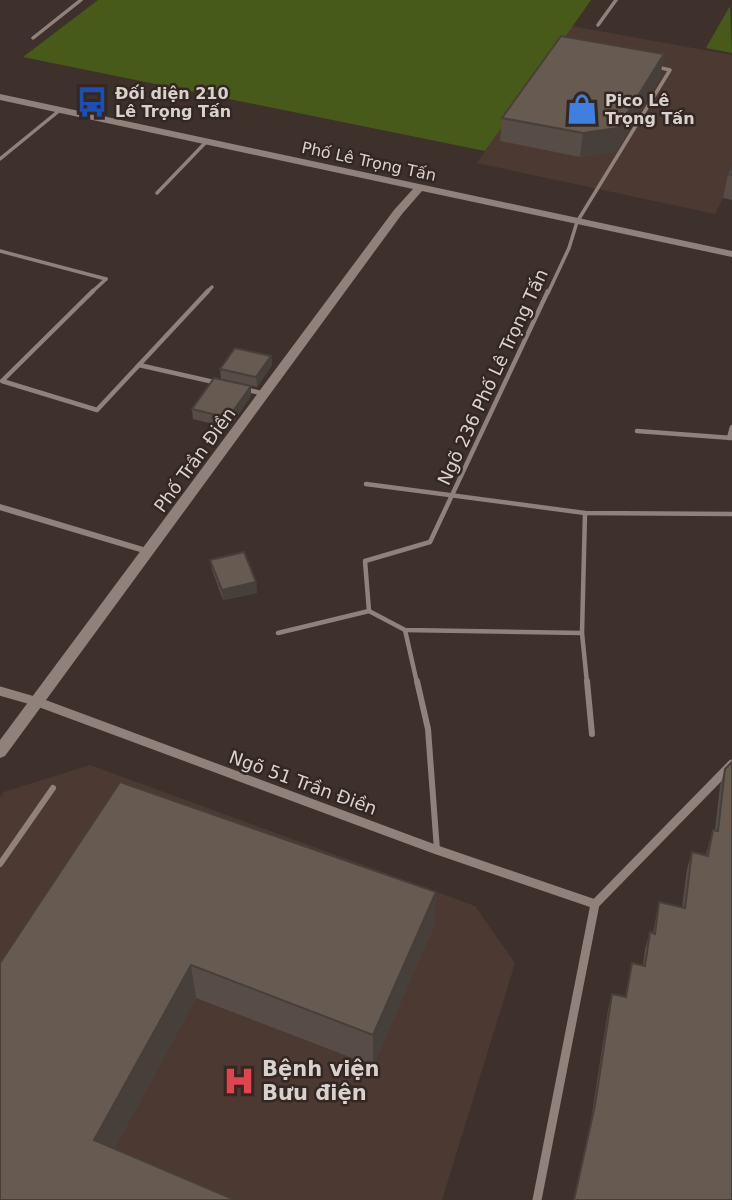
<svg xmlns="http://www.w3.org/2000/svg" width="732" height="1200" font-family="'DejaVu Sans',sans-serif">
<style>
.built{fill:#4c3931}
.green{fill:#475a19}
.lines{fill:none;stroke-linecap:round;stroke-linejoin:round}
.lane-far2{stroke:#90817a;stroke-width:3.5}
.lane-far1{stroke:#90817a;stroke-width:4.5}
.lane{stroke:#90817a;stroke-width:6}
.street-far1{stroke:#90817a;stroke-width:6}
.street{stroke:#90817a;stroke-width:9}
.secondary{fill:#90817a;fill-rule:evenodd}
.wall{fill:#584d46}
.shaded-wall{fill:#473f39}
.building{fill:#665a51;stroke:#473f39;stroke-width:2}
.labels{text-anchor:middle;stroke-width:5;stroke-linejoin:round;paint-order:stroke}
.far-poi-label{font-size:16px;font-weight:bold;fill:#d9d1ce;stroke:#342722;text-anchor:start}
.far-street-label{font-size:16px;fill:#d9d1ce;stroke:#342722}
.street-label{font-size:18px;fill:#d9d1ce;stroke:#342722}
.near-poi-label{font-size:21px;font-weight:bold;fill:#d9d1ce;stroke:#342722;text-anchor:start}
</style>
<rect width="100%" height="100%" fill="#3e312c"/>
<g class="built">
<path d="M571,26L732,55V180L715,214L477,163Z"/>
<path d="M90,765L475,906L515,963L442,1200H0V797L4,792Z"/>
</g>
<g class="green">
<path d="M98,0H591L485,151L23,57Z"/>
<path d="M730,6L732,53L706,48Z"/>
</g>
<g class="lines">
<g class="lane-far2">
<path d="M598,25L616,0"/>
<path d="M33,38L81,0"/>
<path d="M0,159L60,110"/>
<path d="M157,193L207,141"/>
<path d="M0,251L106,279"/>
<path d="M91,293L106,279"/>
<path d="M206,293L212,287"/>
<path d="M548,293L569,248L577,222L670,70L657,67"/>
</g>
<g class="lane-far1">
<path d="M93,291L2,381L97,410L208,291"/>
<path d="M139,365L218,383"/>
<path d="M244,389L265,394"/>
<path d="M637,431L732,438"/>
<path d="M729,438L732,427"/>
<path d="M366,484L585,513L732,514"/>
<path d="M585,513L582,633L587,683"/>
<path d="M369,611L365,561L430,542L548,291"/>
<path d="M405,630L417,683"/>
<path d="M278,633L369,611L405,630L582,633"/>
</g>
<g class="lane">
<path d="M417,681L428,729L437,850"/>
<path d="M587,681L592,734"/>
<path d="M0,864L53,788"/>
</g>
<path class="street-far1" d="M0,507L150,552"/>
<g class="street">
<path d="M0,691L38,702L437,850L595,904"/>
<path d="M595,904L732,764"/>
<path d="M537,1200L595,904"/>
</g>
<path class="secondary" d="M0,94L732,251V257L422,191L402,214L5,756L0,758V740L394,210L413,189L0,100Z"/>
</g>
<g class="wall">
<path d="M664,54L660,77L615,152L580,157L500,141L502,118Z"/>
<path d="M732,166V200L723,198L728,174Z"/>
<path d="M271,356L272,365L257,387L221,379L220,369Z"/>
<path d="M251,396L229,428L193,419L192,409Z"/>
<path d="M210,560L256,582L257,593L223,600L212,570Z"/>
<path d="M725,769L732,1200H574L591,1120L608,1010L612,994L625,997L632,963L643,965L645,949L650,932L653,933L659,902L682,907L687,869L692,852L706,855L713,830H715L720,786Z"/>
<path d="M436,892L434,926L373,1066L196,998L114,1149L0,1200V963Z"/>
</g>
<g class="shaded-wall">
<path d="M664,54L660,77L615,152L580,157L583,133Z"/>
<path d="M271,356L272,365L257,387L256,377Z"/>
<path d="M251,386V396L229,428L228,418Z"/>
<path d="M256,582L257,593L223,600L222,590Z"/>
<path d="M436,892L434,926L373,1066V1035Z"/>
<path d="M191,965L196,998L103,1169L94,1140Z"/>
</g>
<g class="building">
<path d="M561,36L664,54L618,128L583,133L502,118Z"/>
<path d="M732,166V175L728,174Z"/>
<path d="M235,348L271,356L256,377L220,369Z"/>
<path d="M214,378L251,386L228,418L192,409Z"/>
<path d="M244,552L256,582L222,590L210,560Z"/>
<path d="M732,762V1200H574L595,1105L612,994L626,997L632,963L645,966L650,932L655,934L659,902L685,908L692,852L708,856L713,830L718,831L725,769Z"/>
<path d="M120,782L436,892L373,1035L191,965L94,1140L235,1200H0V963Z"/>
</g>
<defs>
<symbol id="bus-bare" viewBox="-9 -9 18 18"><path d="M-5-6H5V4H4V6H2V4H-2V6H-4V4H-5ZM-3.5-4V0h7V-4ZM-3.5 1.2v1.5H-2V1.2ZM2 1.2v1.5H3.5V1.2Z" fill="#1a4fb4" stroke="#342722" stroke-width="2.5" paint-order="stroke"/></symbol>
<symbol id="shop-bare" viewBox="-9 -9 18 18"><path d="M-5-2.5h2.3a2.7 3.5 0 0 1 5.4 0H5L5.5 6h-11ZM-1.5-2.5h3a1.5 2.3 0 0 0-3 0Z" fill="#3f7fe0" stroke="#342722" stroke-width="2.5" paint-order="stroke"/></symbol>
<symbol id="hospital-bare" viewBox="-9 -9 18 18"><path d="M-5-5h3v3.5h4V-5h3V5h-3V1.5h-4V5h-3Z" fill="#e0444e" stroke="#342722" stroke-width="2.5" paint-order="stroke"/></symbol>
</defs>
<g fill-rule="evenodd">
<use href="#bus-bare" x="70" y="80" width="44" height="44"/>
<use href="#shop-bare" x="560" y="87" width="44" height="44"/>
<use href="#hospital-bare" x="217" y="1059" width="44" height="44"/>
</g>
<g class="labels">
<g class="far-poi-label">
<text x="115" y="99">Đối diện 210<tspan x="115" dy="18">Lê Trọng Tấn</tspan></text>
<text x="605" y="106">Pico Lê<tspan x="605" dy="18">Trọng Tấn</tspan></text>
</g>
<g class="far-street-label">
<text transform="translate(369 161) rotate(12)" y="6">Phố Lê Trọng Tấn</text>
</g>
<g class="street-label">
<text transform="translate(493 377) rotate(-65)" y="6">Ngõ 236 Phố Lê Trọng Tấn</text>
<text transform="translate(195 460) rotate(-54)" y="6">Phố Trần Điền</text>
<text transform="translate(303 783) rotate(20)" y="6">Ngõ 51 Trần Điền</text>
</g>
<g class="near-poi-label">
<text x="262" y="1076">Bệnh viện<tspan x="262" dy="24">Bưu điện</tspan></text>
</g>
</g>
</svg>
